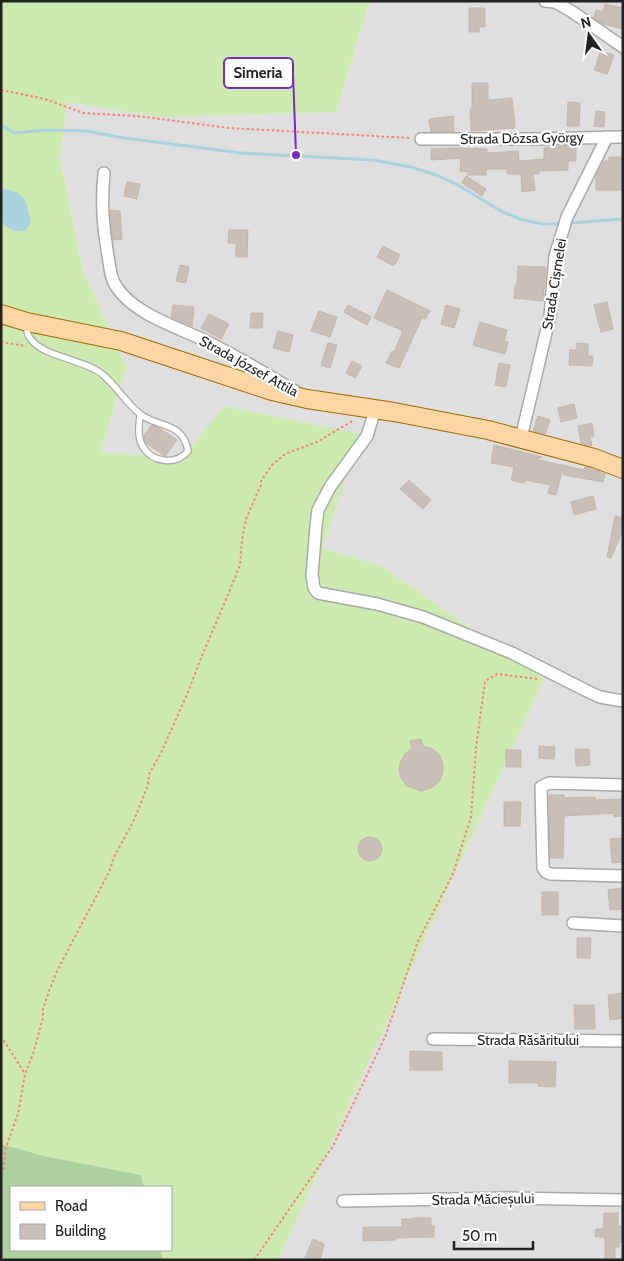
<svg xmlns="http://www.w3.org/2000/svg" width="624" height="1261" font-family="Cabin,sans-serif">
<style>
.residential{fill:#e0dfdf}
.grass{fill:#cdebb0}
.forest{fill:#add19e}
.water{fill:#aad3df}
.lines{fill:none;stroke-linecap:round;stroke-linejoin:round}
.stream{stroke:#aad3df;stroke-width:3}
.building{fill:#c7bfb8;stroke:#c4b6ab}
.lane-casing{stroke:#a9a9a9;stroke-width:8}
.street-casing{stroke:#a9a9a9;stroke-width:14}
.primary-casing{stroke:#a06b00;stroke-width:20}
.path{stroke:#fa8072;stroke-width:2;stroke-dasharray:2.5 2.5;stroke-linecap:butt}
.lane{stroke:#fff;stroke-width:5.5}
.street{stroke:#fff;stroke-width:11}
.primary{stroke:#fcd6a4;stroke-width:18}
.labels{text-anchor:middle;stroke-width:4.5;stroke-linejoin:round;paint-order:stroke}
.street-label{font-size:14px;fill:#222;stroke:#fff}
.leader{fill:none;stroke:#7b2cbf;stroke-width:2}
.callout-dot{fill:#7b2cbf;stroke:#fff;stroke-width:2}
.callout{fill:#fff;stroke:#7b2cbf;stroke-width:2}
.callout-label{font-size:15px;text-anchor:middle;font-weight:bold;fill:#222}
</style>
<rect width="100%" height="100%" fill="#f2efe9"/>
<path class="residential" d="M370,1H623V1260H278L544,679L380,565L322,548L360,434L182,458L101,452L126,366L83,271L60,159L67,101L164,117L336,112Z"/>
<path class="grass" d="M1,1H370L336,112L164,117L67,102L60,159L83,271L126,366L101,452L182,458L224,406L361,434L322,548L380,565L544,679L278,1260H163L161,1250H171V1187H144L141,1175L44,1156L1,1144Z"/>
<path class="forest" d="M1,1144L44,1156L141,1175L144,1187H11V1250H161L163,1260H1Z"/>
<path class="water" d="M1,188C26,192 26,200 31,222L26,230C14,233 10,230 1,222Z"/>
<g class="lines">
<g class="stream">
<path d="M1,125L14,133L47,130L86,131L124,138L242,153L373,160L411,167L436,175L456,184L501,211L520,219L542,224H563"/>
<path d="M569,223L623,219"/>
</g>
</g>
<g class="building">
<path d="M605,4L623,8V29L603,24L594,18L596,10L603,12Z"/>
<path d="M469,8H485V27H479V32H469Z"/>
<path d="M601,51L614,55L607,74L594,70Z"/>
<path d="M472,83H488V100L512,98L515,128L471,131L470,109H472Z"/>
<path d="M568,102L580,103L579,126H567Z"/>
<path d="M596,111L605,112L604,127L594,126Z"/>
<path d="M453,116L454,131L431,132L429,119Z"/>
<path d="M565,146H576V161H568V170L538,171L539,174H533L535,190L522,192L521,174H507V169H486V175H467L469,172L460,171L461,158L431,160V149L458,148L487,149V153L518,151L519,161L544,159V148Z"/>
<path d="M609,157H622V190H596V176L604,161H609Z"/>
<path d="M466,176L486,189L482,196L462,183Z"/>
<path d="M127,182L140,184L137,199L124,196Z"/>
<path d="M110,210L120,211L122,239L113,240Z"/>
<path d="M229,230H248L247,257H236V243H228Z"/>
<path d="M383,246L400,255L394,266L377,257Z"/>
<path d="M180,265L189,267L186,283L176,281Z"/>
<path d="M518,266L546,267L543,301L514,298L515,285H517Z"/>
<path d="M387,290L430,311L425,319L422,318L399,368L386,363L392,351L394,352L403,331L374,318Z"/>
<path d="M607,302L613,329L601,332L594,305Z"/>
<path d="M173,305L194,307L192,326L171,317Z"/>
<path d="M348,305L371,317L367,325L344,312Z"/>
<path d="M446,305L460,309L454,328L441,324Z"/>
<path d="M319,311L337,317L330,337L311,331Z"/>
<path d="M251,313H263L262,328H250Z"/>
<path d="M209,314L229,324L221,339L201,328Z"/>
<path d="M480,322L507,330L504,341L508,342L505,354L473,345Z"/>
<path d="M278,331L293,335L289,352L273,348Z"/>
<path d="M328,343L337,345L330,368L321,365Z"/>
<path d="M577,343L588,344V356H593L592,366L569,365L570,350H577Z"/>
<path d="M352,361L362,366L355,378L346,373Z"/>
<path d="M499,363L510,365L506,387L495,385Z"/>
<path d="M574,404L577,418L561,422L558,408Z"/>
<path d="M538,416L550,420L545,434L533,431Z"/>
<path d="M592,423L594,436L590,437L592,446L581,444L578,426Z"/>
<path d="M152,425L159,428L177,440L165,456L147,444L145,441L144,435Z"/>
<path d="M494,445L542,457L535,459L584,470L585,467L591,468L605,474L603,482L564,475L563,468L556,495L548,493L550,485L525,480L524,483L511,480L514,467L491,463Z"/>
<path d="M409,480L431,500L423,509L400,489Z"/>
<path d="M593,496L596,509L574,515L571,502Z"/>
<path d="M615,516L623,518V530L611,558L607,557Z"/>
<path d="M421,739L423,746L431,748L439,754L443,763V773L439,782L431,788L421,791L407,786L401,778L399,771L400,764L404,755L412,748L410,741Z"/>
<path d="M539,746L555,747L554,759L539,758Z"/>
<path d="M575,749H589L590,765L576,766Z"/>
<rect x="506" y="750" width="15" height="17"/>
<path d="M549,795H564V798L595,797V800L623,799V816L614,817V813L564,816L563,858H550Z"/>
<path d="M504,802H521L520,826H504Z"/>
<circle cx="370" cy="849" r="12"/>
<path d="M623,838V862L612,863L610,839Z"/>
<path d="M623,888V909L610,910L608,890Z"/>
<rect x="542" y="892" width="16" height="23"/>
<path d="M577,938H591L590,958H577Z"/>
<path d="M623,993V1018L610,1020L608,995Z"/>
<path d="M574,1005H594L595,1029H575Z"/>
<path d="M410,1051L442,1052V1070H410Z"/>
<path d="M509,1061L556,1062L555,1087L538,1086V1083H509Z"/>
<path d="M604,1213H618V1226H623V1242H619V1247H615V1258H605V1237H595L596,1229H603Z"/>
<path d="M413,1218H431V1226H434V1237L395,1238V1240L363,1241V1227H402V1219H413Z"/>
<path d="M313,1239L324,1244L320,1260H304Z"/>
</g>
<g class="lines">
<defs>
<path id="lane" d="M27,324C27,329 26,334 30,338C42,357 84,359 102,374C116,385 125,402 139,413C155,428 183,420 188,451C176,466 152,462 143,447C137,437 139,426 140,415"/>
<g id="street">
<path d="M545,1L555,2L571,11L623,47"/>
<path d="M421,139H536L623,137"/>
<path d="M104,173C101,204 103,226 108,256C110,266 110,278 116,286C133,314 178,327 206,341C237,357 267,374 296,392"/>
<path d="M375,410L367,436L330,487L318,510L316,526L312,575L314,588L318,593L377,604L423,617L512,653L589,692L600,697L623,701"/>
<path d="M521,438L550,316L555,256L567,217L607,137"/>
<path d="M623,785L549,783L541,787L543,868L546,872L550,874L623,876"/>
<path d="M573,923L623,926"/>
<path d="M433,1039L623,1041"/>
<path d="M343,1201L508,1198L623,1200"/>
</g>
<path id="primary" d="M1,314L27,322L121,341L272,391L307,399L394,412L488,430L594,458L623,469"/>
</defs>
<use href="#lane" class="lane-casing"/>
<use href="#street" class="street-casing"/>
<use href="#primary" class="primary-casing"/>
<g class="path">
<path d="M1,90L45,99L83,113L137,116L229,128L411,138"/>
<path d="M1,342L26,346"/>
<path d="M1,1036L25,1074"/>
<path d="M1,1174L4,1168L5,1150L18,1114L25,1074L33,1054L43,1018V1009L49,991L58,969L109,872L114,857L134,820L148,785L149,774L161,753L188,692L201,658L227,597L240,565L242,540L246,519L261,485V481L272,465L285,454L317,442L354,420"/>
<path d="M254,1260L333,1146L385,1037L418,941L453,874L471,817L476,748L485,681L497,674L538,679"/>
</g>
<use href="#lane" class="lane"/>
<use href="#street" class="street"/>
<use href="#primary" class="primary"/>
</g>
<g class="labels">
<g class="street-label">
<text transform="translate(522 138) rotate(-1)" y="5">Strada Dózsa György</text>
<text transform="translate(554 284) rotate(-81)" y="5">Strada Cișmelei</text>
<text transform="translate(249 366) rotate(29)" y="5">Strada József Attila</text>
<text x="528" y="1045">Strada Răsăritului</text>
<text transform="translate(483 1199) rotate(-1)" y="5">Strada Măcieșului</text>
</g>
</g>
<path class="leader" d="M296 155L293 73"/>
<circle class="callout-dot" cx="296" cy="155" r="5"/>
<rect class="callout" x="224" y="58" width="69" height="30" rx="5"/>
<g class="callout-label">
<text x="258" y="78">Simeria</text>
</g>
<rect width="624" height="1261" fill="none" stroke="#222222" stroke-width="5"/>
<rect x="10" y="1186" width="162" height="65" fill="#ffffff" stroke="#a7a7a7"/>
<rect x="20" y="1202" width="25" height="8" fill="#fcd6a4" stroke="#a7a7a7"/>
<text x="55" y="1211" font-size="15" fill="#222222">Road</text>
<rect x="20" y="1224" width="25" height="15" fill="#c7bfb8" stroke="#a7a7a7"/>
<text x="55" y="1236" font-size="15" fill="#222222">Building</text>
<g transform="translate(589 35) rotate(346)" stroke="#ffffff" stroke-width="4" paint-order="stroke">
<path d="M0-4L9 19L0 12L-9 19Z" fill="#222222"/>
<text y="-8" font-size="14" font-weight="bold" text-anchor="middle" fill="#222222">N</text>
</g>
<path d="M454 1241v8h79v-8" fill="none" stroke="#222222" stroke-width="2.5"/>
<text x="462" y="1241" font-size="15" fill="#222222" stroke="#ffffff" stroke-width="4" paint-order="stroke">50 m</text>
</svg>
